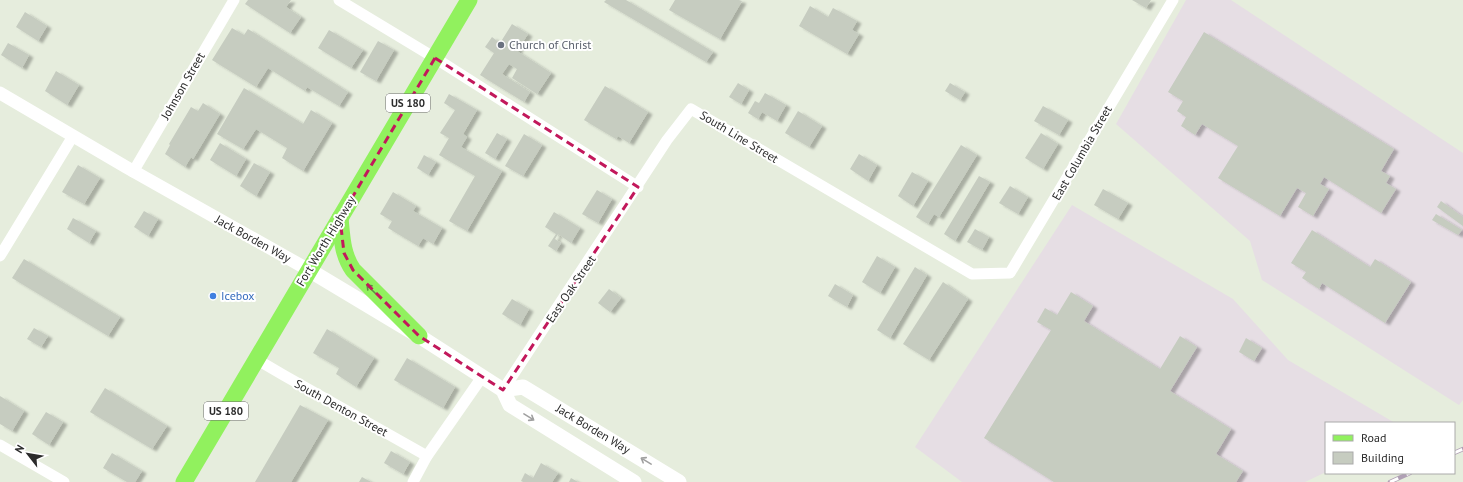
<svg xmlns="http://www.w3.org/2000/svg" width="1463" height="482" font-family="'PT Sans',sans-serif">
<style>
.industrial{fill:#e6dee4}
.building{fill:#c6ccc0;filter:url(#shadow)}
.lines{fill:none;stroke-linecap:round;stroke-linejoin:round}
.minor{stroke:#fff;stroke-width:11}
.tertiary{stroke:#fff;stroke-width:13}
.secondary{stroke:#fff;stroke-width:15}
.primary{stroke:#91f15e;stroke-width:17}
.rail-casing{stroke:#b0a0b5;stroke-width:4.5}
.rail{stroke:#fff;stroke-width:3;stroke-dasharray:9;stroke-linecap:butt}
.oneway{stroke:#5e8e44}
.oneway2{stroke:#a0a0a0}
.marked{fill:none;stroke:#c2185b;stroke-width:3;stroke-dasharray:8 5;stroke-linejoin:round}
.worship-dot{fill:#6b7280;stroke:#fff;stroke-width:1.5}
.shop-dot{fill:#3f7fe0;stroke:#fff;stroke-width:1.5}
.labels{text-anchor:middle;stroke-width:4;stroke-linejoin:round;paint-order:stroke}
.shield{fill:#fff;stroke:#6b6b6b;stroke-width:1}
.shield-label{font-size:11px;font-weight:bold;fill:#2b2b2b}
.worship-label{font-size:12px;fill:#5b616d;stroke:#fff;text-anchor:start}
.street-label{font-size:12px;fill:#2b2b2b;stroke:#fff}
.shop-label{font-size:12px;fill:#366cbe;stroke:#fff;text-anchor:start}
</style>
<defs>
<filter id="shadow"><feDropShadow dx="4.5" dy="2.5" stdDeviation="1" flood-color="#0004"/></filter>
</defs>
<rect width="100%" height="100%" fill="#e6eddd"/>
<g class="industrial">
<path d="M1186,0H1231L1463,153V400L1459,405L1262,280L1250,241L1116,124Z"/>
<path d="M1072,205L1233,299L1288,360L1395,423H1326V472L1305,482H962L915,447Z"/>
</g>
<g class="building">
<path d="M248,0H291L286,7L301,17L290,33L245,4Z"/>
<path d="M606,0H626L713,52L706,62L604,2Z"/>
<path d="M675,0H739L742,1L720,39L669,10Z"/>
<path d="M1132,0H1151L1146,8Z"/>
<path d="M810,6L828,17L833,8L857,21L852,30L859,34L847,54L799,26Z"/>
<path d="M25,12L47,26L38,41L16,27Z"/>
<path d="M512,24L528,34L517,51L551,73L537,94L512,78L517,69L509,64L502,74L530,92L524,102L480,75L494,53L485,47L492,37L500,43Z"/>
<path d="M232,28L244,35L248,29L348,92L339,106L307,87L305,91L268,68L256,87L212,60Z"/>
<path d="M329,30L363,50L351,68L318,48Z"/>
<path d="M1204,32L1394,149L1381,171L1390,176L1386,183L1396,189L1381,213L1324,177L1320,184L1329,189L1313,216L1298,207L1306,193L1297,188L1280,216L1218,178L1238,146L1202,124L1195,135L1181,126L1186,117L1177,111L1183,101L1168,92Z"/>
<path d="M378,41L394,50L376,81L360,72Z"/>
<path d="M8,43L29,55L22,68L1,55Z"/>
<path d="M56,71L79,85L67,105L45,91Z"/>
<path d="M738,83L749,90L741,104L729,97Z"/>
<path d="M950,83L965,92L960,100L945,91Z"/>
<path d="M605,86L648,112L629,143L618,136L616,139L584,120Z"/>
<path d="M244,88L303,124L311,110L332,123L303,171L282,158L287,148L256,129L243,149L217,134Z"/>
<path d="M765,93L786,105L777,121L762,112L758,119L748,113L755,101L759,103Z"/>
<path d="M449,94L477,110L463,134L467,137L461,147L502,171L467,231L449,221L475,176L439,155L449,138L440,133L455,110L444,103Z"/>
<path d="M203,103L220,114L193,159L191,157L185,167L165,154L170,145L169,144L191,107L198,111Z"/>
<path d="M1043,106L1068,120L1059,135L1034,121Z"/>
<path d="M798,111L822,126L809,147L785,133Z"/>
<path d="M497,133L507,139L495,159L485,153Z"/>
<path d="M1041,133L1058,144L1043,169L1025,158Z"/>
<path d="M524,134L542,145L523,176L505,166Z"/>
<path d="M220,143L246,159L236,176L210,160Z"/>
<path d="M961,145L977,155L939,217L934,214L928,224L916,217Z"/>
<path d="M859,154L877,165L868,181L850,169Z"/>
<path d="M424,155L436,162L428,175L417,168Z"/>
<path d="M254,163L270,172L256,196L240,186Z"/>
<path d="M78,165L100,178L84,204L62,192Z"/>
<path d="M912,172L928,181L913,206L898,196Z"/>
<path d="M979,176L990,182L955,241L944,234Z"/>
<path d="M1010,186L1028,197L1018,214L999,203Z"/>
<path d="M1103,189L1128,203L1118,219L1094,205Z"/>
<path d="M597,190L612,199L598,223L582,214Z"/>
<path d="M393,192L416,206L413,211L442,228L433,244L423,238L418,246L388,228L392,221L380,214Z"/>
<path d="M1441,201L1463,217V226L1437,207Z"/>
<path d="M144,211L158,219L148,236L134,227Z"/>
<path d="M554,212L580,228L571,243L558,234L555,239L561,243L556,251L548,246L556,234L545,227Z"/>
<path d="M1436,214L1462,230L1458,235L1432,220Z"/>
<path d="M73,218L96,231L89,243L67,229Z"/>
<path d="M975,229L989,237L982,250L967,242Z"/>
<path d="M1312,230L1370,267L1375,259L1411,282L1385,323L1322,283L1319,289L1302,278L1306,272L1291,263Z"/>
<path d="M877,256L895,267L880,293L862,282Z"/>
<path d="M24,259L120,317L108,336L12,278Z"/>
<path d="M915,267L927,275L890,338L877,330Z"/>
<path d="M943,282L968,299L929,360L903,344Z"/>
<path d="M835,284L853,295L847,307L828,296Z"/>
<path d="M609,289L621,298L610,312L598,303Z"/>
<path d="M1071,292L1093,306L1084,321L1160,369L1180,336L1197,347L1170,391L1231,429L1216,454L1243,471L1236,482H1054L984,438L1051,330L1037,322L1045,308L1057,315Z"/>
<path d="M512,299L529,309L520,325L502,314Z"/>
<path d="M34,328L48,336L41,347L27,339Z"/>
<path d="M327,329L374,358L356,387L336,374L339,368L313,353Z"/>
<path d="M1246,338L1262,348L1254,361L1239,352Z"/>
<path d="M407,358L455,387L443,408L394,380Z"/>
<path d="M105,388L167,426L152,449L90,412Z"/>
<path d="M0,396L24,411L12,431L0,424Z"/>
<path d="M300,405L328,420L291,482H255Z"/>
<path d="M46,412L63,422L49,445L32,434Z"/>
<path d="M391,451L410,462L403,474L384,463Z"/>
<path d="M112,453L142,471L135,482H127L103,468Z"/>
<path d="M541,463L558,473L552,482H523L521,481L525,473L533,478Z"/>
<path d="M362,477L371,482H359Z"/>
<path d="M571,478L578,482H569Z"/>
</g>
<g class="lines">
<g class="minor">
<path d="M339,0L435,58L638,187"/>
<path d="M133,172L234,0"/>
<path d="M0,256L73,136"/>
<path d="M256,359L285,376L427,456"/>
<path d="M503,390L667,140L691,109L972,274L1010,273L1173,0"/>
<path d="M0,445L64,482"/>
<path d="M413,482L427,456L482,377"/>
</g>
<path class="tertiary" d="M0,93L126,167L309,270"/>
<g class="secondary">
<path d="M309,270L419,336L503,390L510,405L634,482"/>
<path d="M503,390L523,387L679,482"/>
</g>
<g class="primary">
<path d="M340,218C342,237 342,254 353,270L419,336"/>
<path d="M184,482L469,0"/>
</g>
<defs>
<g id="rail">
<path d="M1454,453L1463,449"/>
<path d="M1390,482L1410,473"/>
</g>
</defs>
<use href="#rail" class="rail-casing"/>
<use href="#rail" class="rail"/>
</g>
<defs><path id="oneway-shaft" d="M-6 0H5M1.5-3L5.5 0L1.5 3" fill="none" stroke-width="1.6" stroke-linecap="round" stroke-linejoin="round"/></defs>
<use class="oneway" href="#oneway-shaft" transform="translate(371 289) rotate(-135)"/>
<g class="oneway2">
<use href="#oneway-shaft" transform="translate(529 417) rotate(32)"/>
<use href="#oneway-shaft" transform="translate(646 461) rotate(-149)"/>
</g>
<path class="marked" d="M435,58L638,187L503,390L419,336L353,270L344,253L340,218Z"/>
<circle class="worship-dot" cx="501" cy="45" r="4"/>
<circle class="shop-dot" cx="213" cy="296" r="4"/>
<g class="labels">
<g class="shield">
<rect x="386" y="94" width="44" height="18" rx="3"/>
<rect x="204" y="402" width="44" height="18" rx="3"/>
</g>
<g class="shield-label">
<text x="408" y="107">US 180</text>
<text x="226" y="415">US 180</text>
</g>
<g class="worship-label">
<text x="509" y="49">Church of Christ</text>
</g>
<g class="street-label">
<text transform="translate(183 86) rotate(-60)" y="4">Johnson Street</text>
<text transform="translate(739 137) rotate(31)" y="4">South Line Street</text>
<text transform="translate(1082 153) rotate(-60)" y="4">East Columbia Street</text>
<text transform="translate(253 239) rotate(29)" y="4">Jack Borden Way</text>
<text transform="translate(326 241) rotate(-59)" y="4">Fort Worth Highway</text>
<text transform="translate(571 289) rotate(-56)" y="4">East Oak Street</text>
<text transform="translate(341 408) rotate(29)" y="4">South Denton Street</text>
<text transform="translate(593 429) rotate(31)" y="4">Jack Borden Way</text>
</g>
<g class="shop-label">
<text x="221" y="300">Icebox</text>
</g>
</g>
<rect x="1325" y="422" width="130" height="52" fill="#ffffff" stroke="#aaaaaa"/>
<rect x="1333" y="435" width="20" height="6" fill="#91f15e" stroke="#aaaaaa"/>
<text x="1361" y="442" font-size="12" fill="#2b2b2b">Road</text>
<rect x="1333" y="452" width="20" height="12" fill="#c6ccc0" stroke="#aaaaaa"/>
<text x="1361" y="462" font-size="12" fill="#2b2b2b">Building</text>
<g transform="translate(28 454) rotate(301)" stroke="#ffffff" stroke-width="3" paint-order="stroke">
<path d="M0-3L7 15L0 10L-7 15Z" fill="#2b2b2b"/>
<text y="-6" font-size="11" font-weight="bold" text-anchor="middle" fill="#2b2b2b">N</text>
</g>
</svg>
